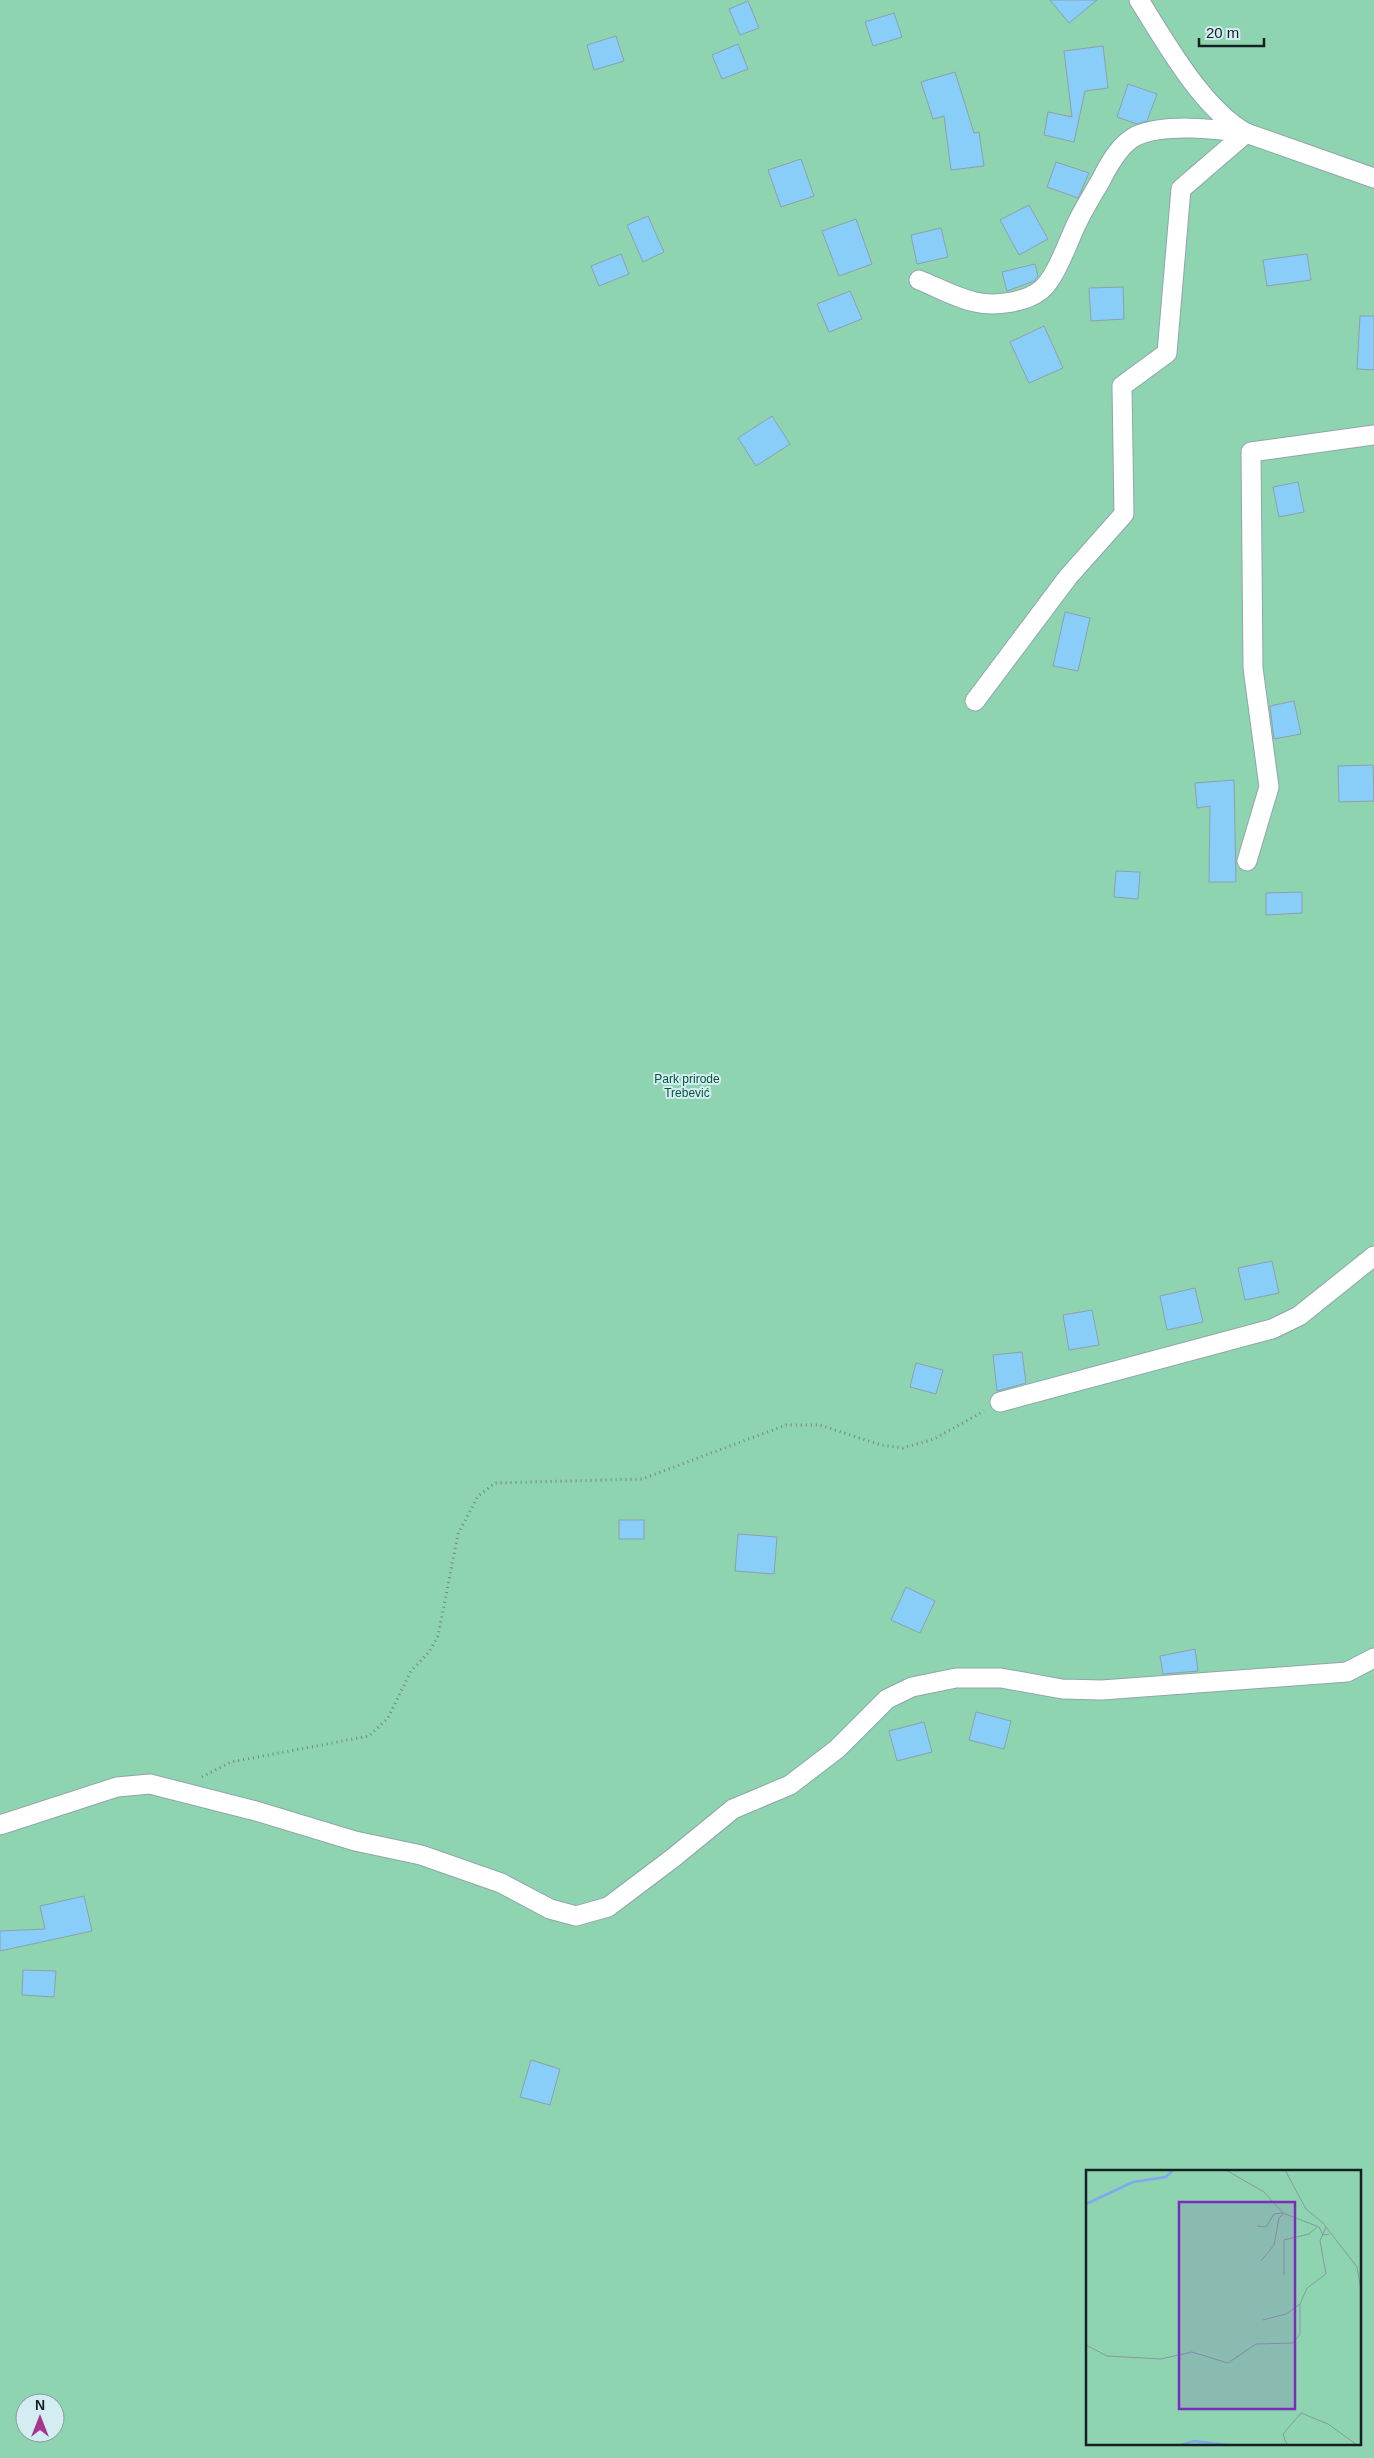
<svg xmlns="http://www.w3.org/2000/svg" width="1374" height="2458" font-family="Helvetica,sans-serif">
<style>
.green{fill:#8ed4b0;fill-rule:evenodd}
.building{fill:#89cef9;stroke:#8da0ac}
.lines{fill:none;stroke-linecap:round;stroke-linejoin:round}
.minor-casing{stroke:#8ea6ab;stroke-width:21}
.path{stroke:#74868a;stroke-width:3;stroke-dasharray:1 4;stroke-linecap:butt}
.minor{stroke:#fff;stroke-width:19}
.labels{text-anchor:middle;stroke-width:4;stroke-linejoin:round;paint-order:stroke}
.park-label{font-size:12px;fill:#065739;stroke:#d3edf2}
.inset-river{fill:none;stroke:#7fa8f0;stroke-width:2.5}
.inset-road{fill:none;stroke:#879b9f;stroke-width:1}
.view{fill:#7b2cbf;fill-opacity:0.15;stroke:#7b2cbf;stroke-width:2.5}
.inset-edge{fill:none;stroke:#162022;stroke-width:2.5}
</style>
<rect width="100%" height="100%" fill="#d3edf2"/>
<path class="green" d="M0,0H1374V2458H0ZM1088,2172H1360V2444H1088ZM25,2403H55V2433H25Z"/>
<g class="building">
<path d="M1050,0H1097L1069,23Z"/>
<path d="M748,1L759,28L740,35L729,9Z"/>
<path d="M894,13L902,37L873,46L865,22Z"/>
<path d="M616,36L624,61L594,70L587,45Z"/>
<path d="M738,44L748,69L722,79L712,55Z"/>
<path d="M1103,46L1108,88L1085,91L1074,142L1044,135L1048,112L1072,117L1064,51Z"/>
<path d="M955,72L974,133L979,132L984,166L951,170L944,116L933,119L921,82Z"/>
<path d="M1128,84L1157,94L1147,121L1137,124L1117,117Z"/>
<path d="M801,159L814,196L781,207L768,170Z"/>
<path d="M1056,162L1089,173L1078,198L1047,187Z"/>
<path d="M1029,205L1048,239L1019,255L1000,220Z"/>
<path d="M648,216L664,252L643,262L627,225Z"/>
<path d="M856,219L872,264L839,276L822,231Z"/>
<path d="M941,228L948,257L917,264L911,235Z"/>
<path d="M621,254L629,274L599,286L591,266Z"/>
<path d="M1307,254L1311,280L1267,286L1263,260Z"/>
<path d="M1035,264L1038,276L1034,281L1007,291L1002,272Z"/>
<path d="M1123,287L1124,319L1091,321L1089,288Z"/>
<path d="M850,291L862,319L829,332L817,304Z"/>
<path d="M1360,316H1374V370L1357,369Z"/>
<path d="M1044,326L1063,368L1029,383L1010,342Z"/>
<path d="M772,416L790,444L756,466L738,438Z"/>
<path d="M1298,482L1304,512L1279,517L1273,487Z"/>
<path d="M1065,612L1090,618L1078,671L1053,666Z"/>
<path d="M1294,701L1301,734L1274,739L1270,706Z"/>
<path d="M1373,765L1374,801L1339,802L1338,766Z"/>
<path d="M1234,780L1236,882H1209L1210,806L1197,808L1195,783Z"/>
<path d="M1116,871L1140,872L1138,899L1114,897Z"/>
<path d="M1302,892V913L1266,915V893Z"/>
<path d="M1272,1261L1279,1293L1245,1300L1238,1268Z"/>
<path d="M1195,1288L1203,1322L1167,1330L1160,1296Z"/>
<path d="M1092,1310L1099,1345L1069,1350L1063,1315Z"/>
<path d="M1022,1352L1026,1383L997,1391L993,1355Z"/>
<path d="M916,1363L943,1370L936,1394L910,1387Z"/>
<rect x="619" y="1520" width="25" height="19"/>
<path d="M738,1534L777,1537L774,1574L735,1571Z"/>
<path d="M906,1587L935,1601L920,1633L891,1620Z"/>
<path d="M1195,1649L1198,1671L1163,1674L1160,1656Z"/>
<path d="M976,1712L1011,1721L1004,1749L969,1740Z"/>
<path d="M924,1722L932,1752L897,1761L889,1731Z"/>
<path d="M84,1896L92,1931L0,1951V1931L45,1929L40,1906Z"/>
<path d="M23,1970L56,1971L54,1997L22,1995Z"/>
<path d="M531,2060L560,2069L550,2105L520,2097Z"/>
</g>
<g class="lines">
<defs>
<g id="minor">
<path d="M1139,0C1166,43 1202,108 1246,133L1374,178"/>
<path d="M919,280C937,287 956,298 975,302C995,307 1026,302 1041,290C1056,278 1068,241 1077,223C1084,208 1093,194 1101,180C1109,164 1120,144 1136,136C1165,123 1216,129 1246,133"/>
<path d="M975,701L1068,577L1124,514L1122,386L1167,353L1181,189L1246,133"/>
<path d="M1247,861L1269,787L1253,668L1251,452L1374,435"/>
<path d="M1000,1402L1272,1329L1299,1316L1374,1256"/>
<path d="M0,1825L117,1787L150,1784L256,1811L355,1841L421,1855L501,1883L550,1909L576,1916L608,1907L673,1858L733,1809L790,1785L837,1749L887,1699L912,1687L956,1678H1001L1062,1689L1102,1690L1347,1672L1374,1658"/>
</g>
</defs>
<use href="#minor" class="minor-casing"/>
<path class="path" d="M202,1777L231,1762L369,1736L388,1718L411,1671L429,1652L438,1636L458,1534L478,1496L495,1483L642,1479L786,1425H820L881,1445L903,1448L934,1439L984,1411"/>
<use href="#minor" class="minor"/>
</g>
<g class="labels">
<g class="park-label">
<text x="687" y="1083">Park prirode<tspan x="687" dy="14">Trebević</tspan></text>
</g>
</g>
<g transform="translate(1086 2170)">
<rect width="275" height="275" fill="#d3edf2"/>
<path d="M0,0H275V275H0Z" fill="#8ed4b0"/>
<path class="inset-river" d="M0,34L47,12L80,7L87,0M95,275L108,271L142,275"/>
<path class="inset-road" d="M140,0L178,22L197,43L233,57L237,65L243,64M199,0L220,39L237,53L271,97L275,120M171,56L180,57L188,44L197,43M175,91L188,75L193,48L198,43M198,105V70L223,64L231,57M177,150L200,144L214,134M0,175L21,186L75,189L106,182L142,193L170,174L207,173L214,164V134L221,118L240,104L234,71L240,57M201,275L197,264L215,243L242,254L271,275"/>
<path class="view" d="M93,32H209V239H93Z"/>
<rect width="275" height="275" class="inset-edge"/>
</g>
<g transform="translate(40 2418)"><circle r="24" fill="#d3edf2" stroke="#879b9f"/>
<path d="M0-4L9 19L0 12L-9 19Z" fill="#a83691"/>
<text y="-8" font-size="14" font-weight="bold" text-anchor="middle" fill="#162022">N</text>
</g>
<path d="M1199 38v8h65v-8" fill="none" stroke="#162022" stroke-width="2.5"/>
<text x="1206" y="38" font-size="15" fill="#162022" stroke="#d3edf2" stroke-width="4" paint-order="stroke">20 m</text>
</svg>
